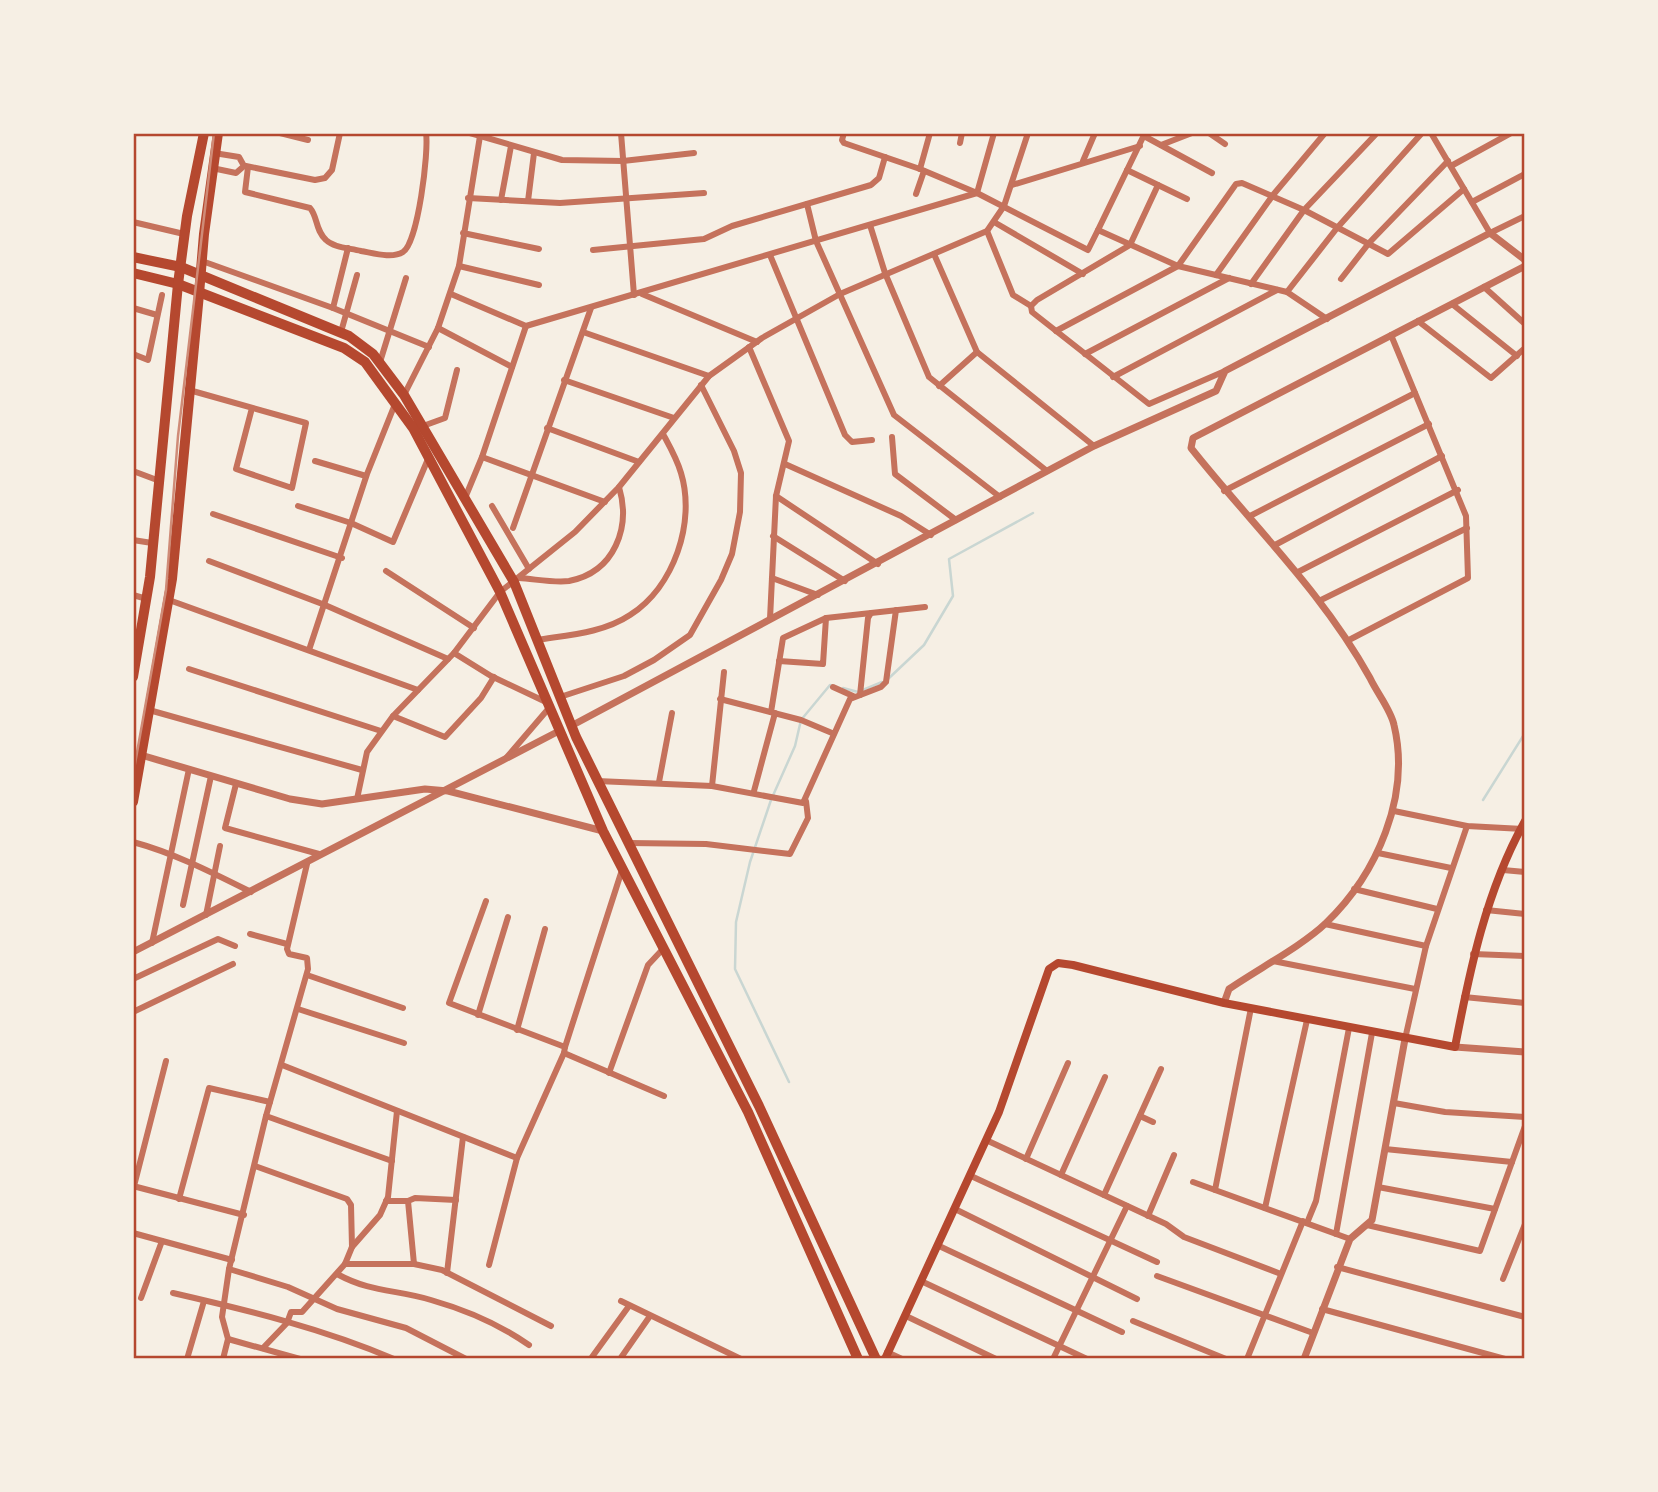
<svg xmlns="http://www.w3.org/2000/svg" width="1658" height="1492" font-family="Rubik,sans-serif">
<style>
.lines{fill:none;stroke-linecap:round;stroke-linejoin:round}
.stream{stroke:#c9d6d2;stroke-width:2.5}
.minor{stroke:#c5725c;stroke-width:6}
.tertiary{stroke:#c5725c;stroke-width:7}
.secondary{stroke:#b5482f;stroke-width:8}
.primary{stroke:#b5482f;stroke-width:10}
.trunk{stroke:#b5482f;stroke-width:10}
.rail{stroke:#cf8b77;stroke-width:2.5}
.neatline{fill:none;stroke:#b5482f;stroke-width:2.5}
</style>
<rect width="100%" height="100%" fill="#f6efe4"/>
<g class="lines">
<g class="stream">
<path d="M888,679L924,645L953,596L949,559L1033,513"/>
<path d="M843,688L858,692L882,682"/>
<path d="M1483,800L1525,733"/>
<path d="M789,1082L735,969L736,922L750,862L771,800L795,746L801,720L830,685L833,686"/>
</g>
<g class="minor">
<path d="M280,133L308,140"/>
<path d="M470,133L562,160L623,161L694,153"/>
<path d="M621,133L634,295"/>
<path d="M844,133L842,140L844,143L920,169L977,193L1088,250L1098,230L1178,266L1287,292L1327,319"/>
<path d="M1209,133L1225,144"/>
<path d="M1431,133L1490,233L1525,216"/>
<path d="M1144,136L1212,173"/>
<path d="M960,143L962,133"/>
<path d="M1161,145L1192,133"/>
<path d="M1083,161L1095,133"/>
<path d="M246,166L315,180L325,178L332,170L340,133"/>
<path d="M1451,166L1511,133"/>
<path d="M248,167L245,192L310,208C318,217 315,230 326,240C334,248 350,248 361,251C373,253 392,259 403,252C418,243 429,151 426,133"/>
<path d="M212,168L236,173L244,166L239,157L214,153"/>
<path d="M920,169L930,133"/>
<path d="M1127,170L1187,199"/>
<path d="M1012,185L1140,146"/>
<path d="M1158,185L1130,245L1037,300L1031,306L1032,312L1149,404L1225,371"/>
<path d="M916,194L924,171"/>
<path d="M468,198L560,203L704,193"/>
<path d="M501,200L511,146"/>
<path d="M528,201L534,153"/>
<path d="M1472,202L1525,174"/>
<path d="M807,204L816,241L894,415L1000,497"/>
<path d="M133,222L184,234"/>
<path d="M994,222L1083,274"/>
<path d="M870,225L885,273L929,377L1047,471"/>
<path d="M1098,230L1145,133"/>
<path d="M987,231L1013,295L1031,306"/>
<path d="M463,233L539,249"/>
<path d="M593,250L704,239L732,226L871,185L879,178L885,157"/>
<path d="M934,254L977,352L1094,446"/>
<path d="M770,255L845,435L852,442L872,440"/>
<path d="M202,261L333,308L429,347"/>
<path d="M459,266L539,285"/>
<path d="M1216,275L1273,195L1325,133"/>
<path d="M1341,279L1369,243L1448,161"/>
<path d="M1251,284L1304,210L1388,254L1464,189"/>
<path d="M1484,287L1525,324"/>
<path d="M1287,292L1337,228L1422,133"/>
<path d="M451,294L526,326L977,193L994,133"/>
<path d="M642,294L757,342"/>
<path d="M1452,304L1517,356"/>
<path d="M133,308L157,315"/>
<path d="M333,308L348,248"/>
<path d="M1418,321L1491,378L1525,348"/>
<path d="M438,328L512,367"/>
<path d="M1056,331L1178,266L1236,184L1242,183L1304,210L1377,133"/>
<path d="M341,332L357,275"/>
<path d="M583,332L709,376"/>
<path d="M749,347L789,441L776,496L770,619"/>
<path d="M133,354L148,360L162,295"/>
<path d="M1085,354L1229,278"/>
<path d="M380,362L406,278"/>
<path d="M1113,377L1277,290"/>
<path d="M564,380L674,418"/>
<path d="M939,386L977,352"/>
<path d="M189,390L306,423L292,488L236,469L252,408"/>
<path d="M404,395L438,328L459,266L480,136"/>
<path d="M423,426L445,418L457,370"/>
<path d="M547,428L639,462"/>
<path d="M892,437L895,474L956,520"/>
<path d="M482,457L605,502"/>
<path d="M315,461L366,476"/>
<path d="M785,464L901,516L931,535"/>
<path d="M133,471L157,480"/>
<path d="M1224,491L1415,393"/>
<path d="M776,496L878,564"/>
<path d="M465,498L482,457L526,326"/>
<path d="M298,506L351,523L393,542L428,459"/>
<path d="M492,506L529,569"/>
<path d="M213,514L342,558"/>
<path d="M1250,516L1429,424"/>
<path d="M513,528L591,308"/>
<path d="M773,536L845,581"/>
<path d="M133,540L152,543"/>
<path d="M1275,545L1442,456"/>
<path d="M209,561L325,605L448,659"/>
<path d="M386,571L474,628"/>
<path d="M1298,572L1458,490"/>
<path d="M519,578C535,579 554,583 569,581C615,572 631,527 619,487"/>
<path d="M772,578L818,595"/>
<path d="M133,595L147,599"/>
<path d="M169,600L418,690"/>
<path d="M1321,600L1467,528"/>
<path d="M537,640C568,635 603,633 630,615C674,587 696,522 681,473C677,459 670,447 663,434"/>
<path d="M1349,640L1468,578L1466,516L1391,335"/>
<path d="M309,650L367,474L395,404"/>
<path d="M454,653L491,676L546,702"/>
<path d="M779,661L823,664L826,618"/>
<path d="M189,669L381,731"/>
<path d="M833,687L853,696"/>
<path d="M860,695L868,618L871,613L925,607"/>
<path d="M560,697L624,676L654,660L690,635L721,580L732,554L740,512L741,473L734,451L701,385"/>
<path d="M720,699L801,720L832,733"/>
<path d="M149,710L362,770"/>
<path d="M771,712L783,638L826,618L871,613"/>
<path d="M393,716L445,737L481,698L494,677"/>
<path d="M507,757L549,708"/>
<path d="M597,781L712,786L803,803L850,699L881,687L886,682L896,610"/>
<path d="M659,782L672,713"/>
<path d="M236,784L225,828L319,854"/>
<path d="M712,786L724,672"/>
<path d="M754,791L775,713"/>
<path d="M357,799L367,752L393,716L454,653L500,592L575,532L619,487L709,376L762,338L840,294L987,231L1004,206L1028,133"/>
<path d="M1394,811L1467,826L1523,829"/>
<path d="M133,842C174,853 213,873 251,892"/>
<path d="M629,843L706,844L790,854L808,818L806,801"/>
<path d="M1378,853L1451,868"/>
<path d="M1503,870L1525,872"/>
<path d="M1354,889L1437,909"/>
<path d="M486,901L449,1003L565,1047L564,1053L664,1096"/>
<path d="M183,905L211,776"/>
<path d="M1486,910L1525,914"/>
<path d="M206,915L220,846"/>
<path d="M1325,924L1426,946"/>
<path d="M250,934L287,944"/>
<path d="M152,943L189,769"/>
<path d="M1473,954L1525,956"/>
<path d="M1273,961L1415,989"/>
<path d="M307,975L403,1008"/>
<path d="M133,979L218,939L235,946"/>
<path d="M1464,997L1525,1003"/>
<path d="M1251,1008L1215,1190L1350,1239"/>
<path d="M298,1009L404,1043"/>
<path d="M133,1012L233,964"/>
<path d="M478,1015L508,917"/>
<path d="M517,1030L545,929"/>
<path d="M1405,1039L1426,946L1467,826"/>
<path d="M565,1047L622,870"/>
<path d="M282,1065L517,1158"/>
<path d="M609,1073L648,965L662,950"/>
<path d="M1394,1103L1445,1112L1525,1117"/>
<path d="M266,1116L392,1161"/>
<path d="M1140,1116L1153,1122"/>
<path d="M986,1140L1166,1224L1184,1237L1281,1274"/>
<path d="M1385,1149L1512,1162"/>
<path d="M1026,1159L1068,1063"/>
<path d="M255,1166L347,1199L351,1205L352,1247L345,1264L302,1312H291L287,1323L263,1348"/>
<path d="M1061,1175L1105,1077"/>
<path d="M971,1176L1157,1262"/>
<path d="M1193,1182L1215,1190"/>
<path d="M133,1186L244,1215"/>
<path d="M134,1186L166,1061"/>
<path d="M1378,1187L1495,1209"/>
<path d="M1104,1195L1161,1069"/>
<path d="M179,1199L209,1088L270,1102"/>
<path d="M386,1201H408"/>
<path d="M1265,1208L1307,1020"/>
<path d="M955,1209L1137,1299"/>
<path d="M1148,1216L1174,1155"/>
<path d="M1307,1223L1316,1201L1349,1028"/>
<path d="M1367,1225L1480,1251L1525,1126"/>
<path d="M133,1233L232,1260"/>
<path d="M1336,1234L1372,1033"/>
<path d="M937,1245L1122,1332"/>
<path d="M352,1247L380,1215L388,1197L397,1111"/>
<path d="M345,1264H414L442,1270L551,1326"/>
<path d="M414,1264L408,1201L415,1198L456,1200"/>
<path d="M489,1265L517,1158L564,1053"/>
<path d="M1337,1267L1525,1317"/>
<path d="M229,1269L288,1287L337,1309L406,1328L466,1359"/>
<path d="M447,1273L463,1137"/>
<path d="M337,1274C372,1293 395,1289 431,1300C466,1310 499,1324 529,1345"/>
<path d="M1157,1276L1313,1333"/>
<path d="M1503,1279L1525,1224"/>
<path d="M921,1281L1087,1359"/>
<path d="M173,1293C247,1310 324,1329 394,1359"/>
<path d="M141,1298L162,1241"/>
<path d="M621,1301L741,1359"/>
<path d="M1322,1309L1505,1359"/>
<path d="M906,1316L996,1359"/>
<path d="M1133,1321L1226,1359"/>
<path d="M228,1339L300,1359"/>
<path d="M887,1352L902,1359"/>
<path d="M592,1357L629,1306"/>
<path d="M187,1359L204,1301"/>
<path d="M223,1359L228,1339L222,1317L229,1269L266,1116L308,969L307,958L289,954L287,949L307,864"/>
<path d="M620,1359L650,1316"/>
<path d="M1053,1359L1127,1206"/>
<path d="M1247,1359L1303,1221"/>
</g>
<g class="tertiary">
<path d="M571,726L1094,446L1216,391L1225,371L1490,233L1525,260"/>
<path d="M141,755L290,799L322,804L425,789L448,791L603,831"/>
<path d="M133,952L559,731"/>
<path d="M1224,1003L1229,989C1258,969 1302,946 1326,923C1377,874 1411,796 1394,725C1391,710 1377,693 1370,678C1322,591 1252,525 1191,448L1193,438L1525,266"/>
<path d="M1455,1047L1525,1052"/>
<path d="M1304,1359L1350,1239L1372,1220L1405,1039"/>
</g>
<path class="secondary" d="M885,1359L999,1112L1049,969L1058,963L1073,965L1224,1003L1455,1047C1470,969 1486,891 1525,821"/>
<g class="primary">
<path d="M133,677L150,577L178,284"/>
<path d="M133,802L172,579L199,294"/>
</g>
<g class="trunk">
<path d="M133,257L181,267L349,336L373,354L404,395L514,582L576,737L759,1106L876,1359"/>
<path d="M133,273L178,284L344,348L365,362L413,428L500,592L603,831L748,1112L858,1359"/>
<path d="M178,284L187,216L204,133"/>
<path d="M199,294L204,234L218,133"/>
</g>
<path class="rail" d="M133,775L166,590L178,436L214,133"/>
</g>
<rect width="1658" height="1492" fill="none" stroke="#f6efe4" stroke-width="270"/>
<rect x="135" y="135" width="1388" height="1222" class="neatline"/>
</svg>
